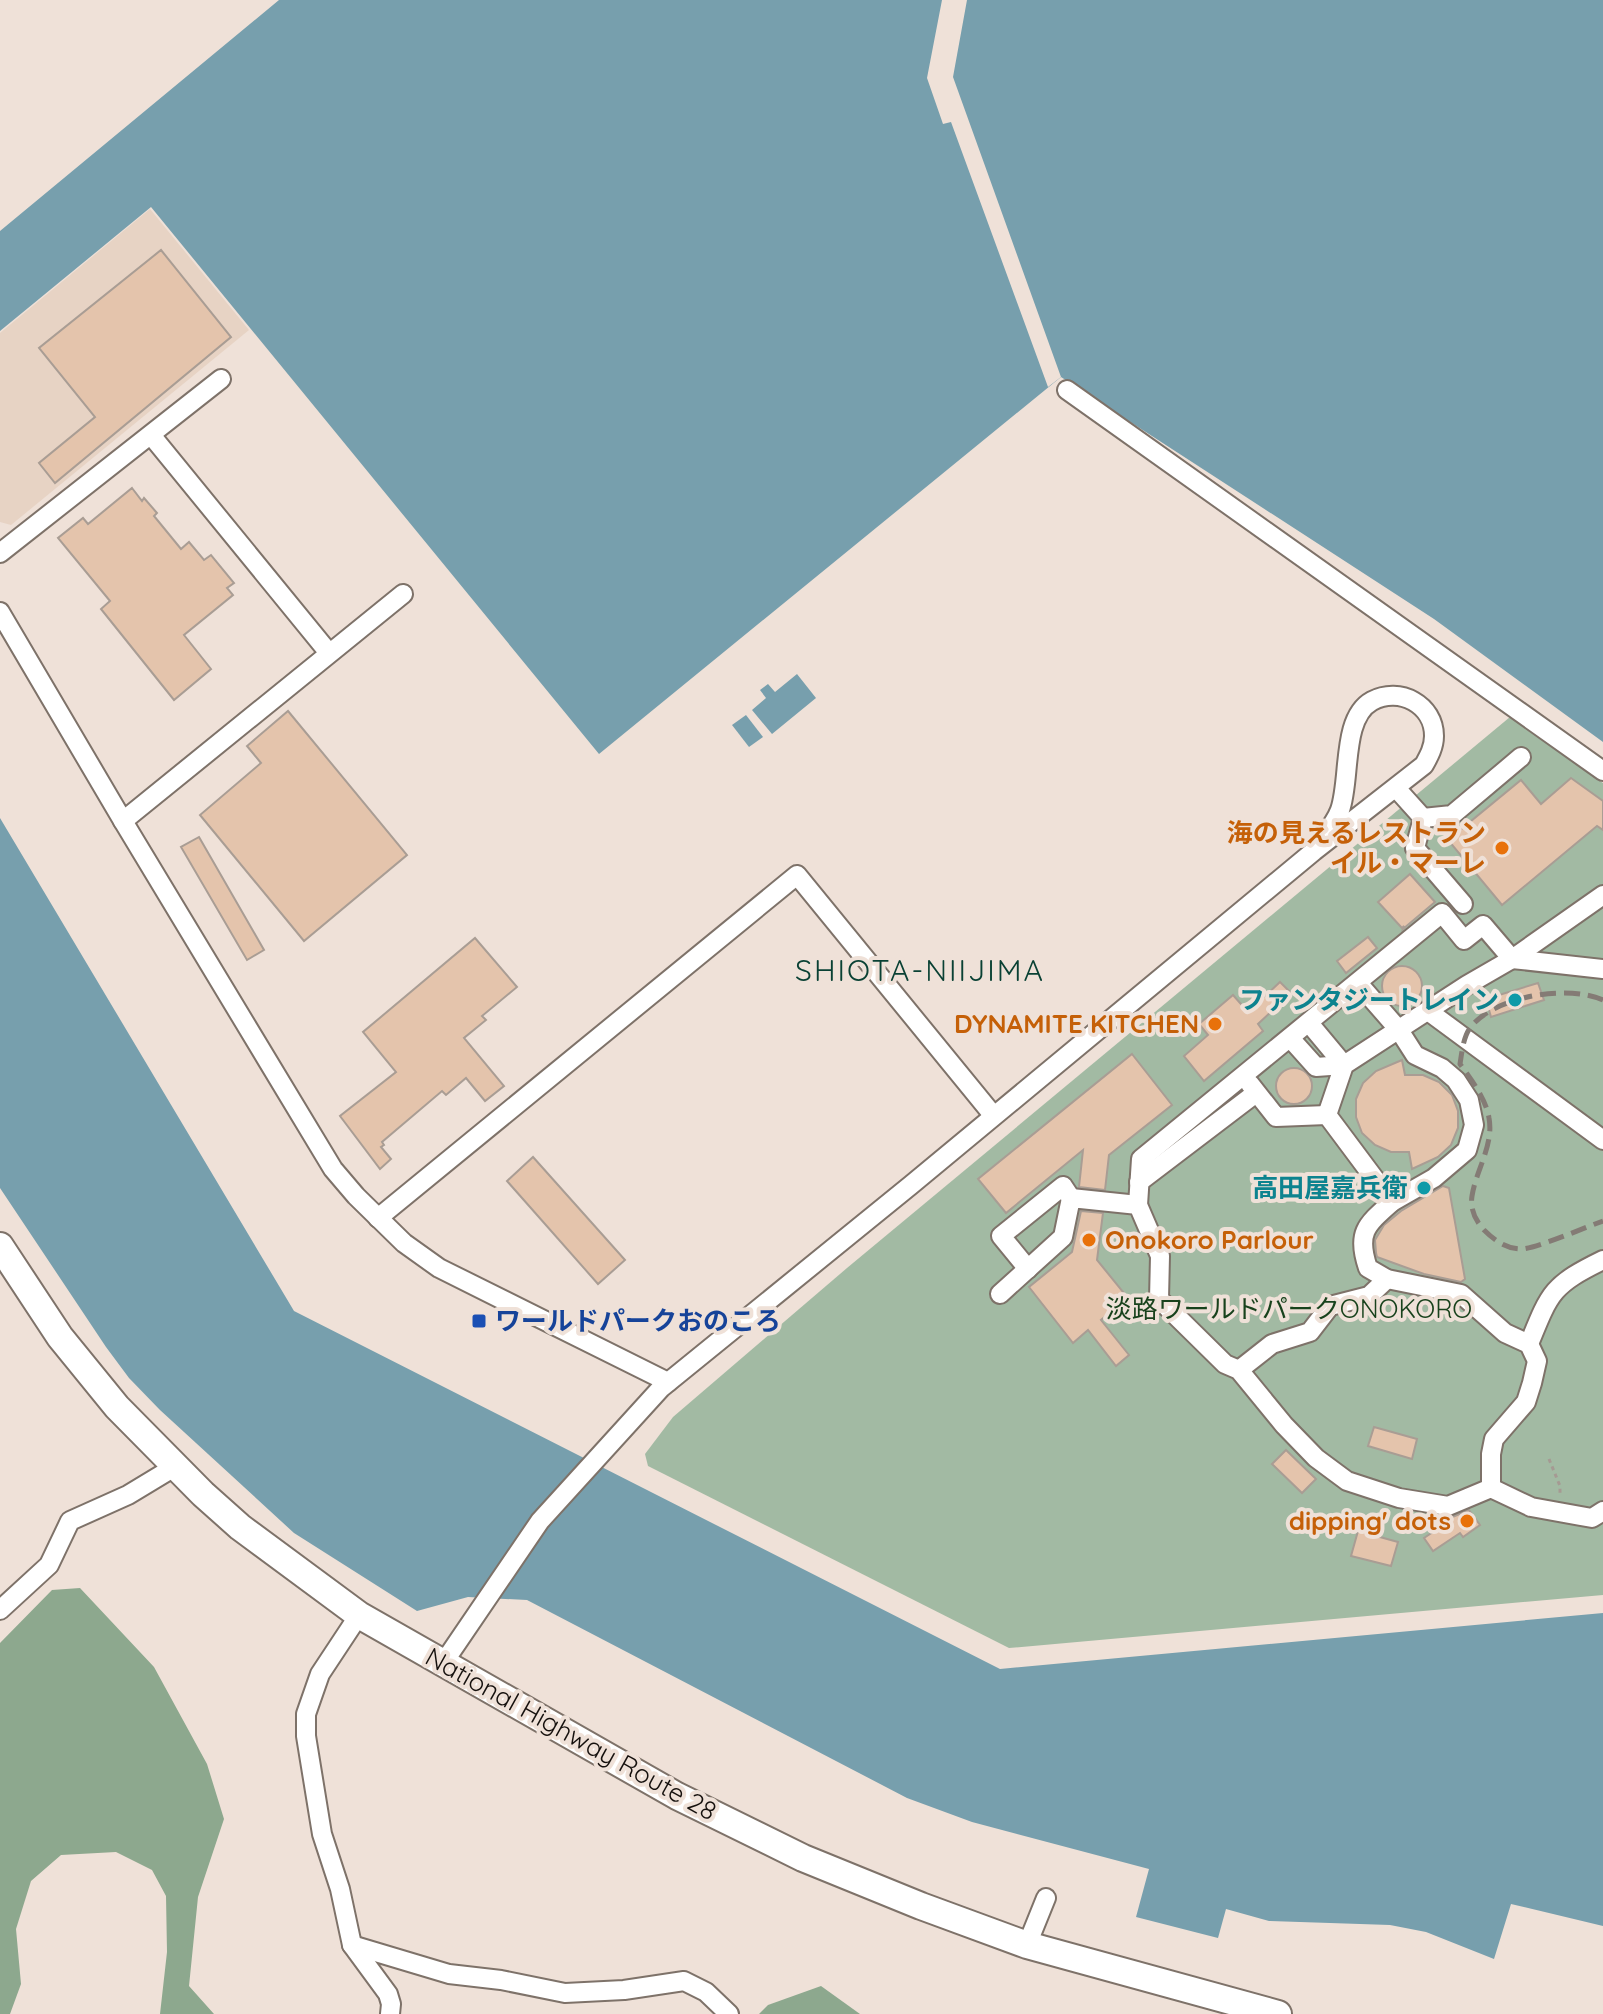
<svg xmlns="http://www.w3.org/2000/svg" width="1603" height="2014" font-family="Quicksand,'Noto Sans JP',sans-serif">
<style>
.built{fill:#e7d3c4}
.green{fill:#a2baa3}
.forest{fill:#8da88e}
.water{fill:#779fad}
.pier{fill:#efe1d8}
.building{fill:#e4c4ac;stroke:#a99d94;stroke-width:2}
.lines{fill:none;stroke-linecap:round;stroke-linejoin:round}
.minor-casing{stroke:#7e7269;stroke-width:22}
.highway-casing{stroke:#7e7269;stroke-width:30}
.path{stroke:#a59a93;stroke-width:3;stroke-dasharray:4 4;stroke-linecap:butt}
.minor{stroke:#fff;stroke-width:18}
.highway{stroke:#fff;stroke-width:26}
.rail{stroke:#847b75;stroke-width:5;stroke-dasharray:16 8;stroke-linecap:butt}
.food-dot{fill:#e8710a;stroke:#efe1d8;stroke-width:3}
.culture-dot{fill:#0f9aa8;stroke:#efe1d8;stroke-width:3}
.transit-dot{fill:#1a4fb4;stroke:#efe1d8;stroke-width:3}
.labels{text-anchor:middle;stroke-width:8;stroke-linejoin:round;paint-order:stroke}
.food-label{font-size:26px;font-weight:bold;fill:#c56008;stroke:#efe1d8;text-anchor:end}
.culture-label{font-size:26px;font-weight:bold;fill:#0d838f;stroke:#efe1d8;text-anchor:end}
.park-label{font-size:26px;fill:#18421c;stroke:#efe1d8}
.transit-label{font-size:26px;font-weight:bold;fill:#164399;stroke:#efe1d8;text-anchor:start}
.street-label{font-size:26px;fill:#15100d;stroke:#efe1d8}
.quarter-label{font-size:30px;letter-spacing:2px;fill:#0a4134;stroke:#efe1d8}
</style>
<rect width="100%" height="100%" fill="#efe1d8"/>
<path class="built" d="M150,209L249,330L11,525L0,522V333Z"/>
<path class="green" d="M1510,717L1603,783V1595L1009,1648L648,1466L645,1454L673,1417L847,1268Z"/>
<g class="forest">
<path d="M80,1588L154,1667L207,1764L224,1819L198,1897L189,1986L214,2014H160L167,1952L166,1896L152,1870L116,1852L61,1855L31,1881L16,1929L21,1984L10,2014H0V1643L52,1590Z"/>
<path d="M821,1986L860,2014H759L768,2005Z"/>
</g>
<g class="water">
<path d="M279,0H1603V742L1434,619L1061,377L599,754L151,207L0,331V231Z"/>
<path d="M797,674L816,698L772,734L752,710L766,698L760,690L768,684L775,692Z"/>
<path d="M746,715L763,737L749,747L732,725Z"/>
<path d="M0,818L294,1311L1000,1669L1603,1613V1926L1511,1904L1494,1959L1426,1932L1390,1925L1269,1921L1226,1909L1218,1938L1136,1917L1149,1869L972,1822L907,1798L527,1600L468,1597L417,1611L294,1533L160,1410L129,1378L106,1347L0,1188Z"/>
</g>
<path class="pier" d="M942,0H967L953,77L1061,377L1048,387L951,122L943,124L927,78Z"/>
<g class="building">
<path d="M161,250L231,337L55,483L39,463L95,417L39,348Z"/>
<path d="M132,488L142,501L144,498L157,513L154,516L181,549L189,542L204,560L211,555L234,583L227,588L233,595L184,635L211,669L174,700L101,609L110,601L58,538L83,518L88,524Z"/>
<path d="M288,711L407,855L304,941L200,815L261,763L247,746Z"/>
<path d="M1571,778L1603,801V830L1597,826L1502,905L1448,840L1521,780L1541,804Z"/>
<path d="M199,837L264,950L247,960L181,847Z"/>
<path d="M1410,874L1435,902L1403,929L1404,926L1402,928L1378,902Z"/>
<path d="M1368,937L1377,948L1346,973L1337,961Z"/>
<path d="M475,938L517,987L482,1016L486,1020L464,1038L504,1086L485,1101L466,1078L446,1095L442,1091L382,1142L384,1145L381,1147L391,1159L380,1169L340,1116L396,1072L363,1032Z"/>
<circle cx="1402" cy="986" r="20"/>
<path d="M1280,982L1291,993L1258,1024L1263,1031L1204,1081L1184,1056L1208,1035L1199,1024L1233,995L1248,1012Z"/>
<path d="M1538,983L1544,1000L1491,1017L1486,999Z"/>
<path d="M1132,1054L1172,1105L1109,1155L1105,1190L1079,1187L1083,1150L1006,1213L978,1179Z"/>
<path d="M1402,1060L1405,1075H1423L1439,1082L1452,1095L1458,1111V1128L1451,1145L1438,1157L1412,1169L1409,1152H1391L1375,1145L1362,1133L1356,1117V1099L1363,1083L1376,1071Z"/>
<circle cx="1294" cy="1086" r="18"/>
<path d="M533,1157L625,1260L598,1284L507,1181Z"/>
<path d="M1443,1186L1449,1188L1465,1279L1461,1282L1424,1274L1377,1257L1376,1253L1375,1240L1384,1225L1401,1211Z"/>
<path d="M1081,1211L1103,1213L1097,1260L1128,1298L1101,1320L1129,1355L1116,1366L1088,1330L1073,1343L1029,1287L1072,1252Z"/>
<path d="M1374,1427L1417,1439L1412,1459L1368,1446Z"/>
<path d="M1286,1450L1316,1479L1302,1493L1272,1464Z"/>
<path d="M1469,1510L1480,1525L1463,1537L1460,1533L1433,1551L1424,1538L1451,1520L1450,1518Z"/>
<path d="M1358,1531L1398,1542L1391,1566L1351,1556Z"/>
</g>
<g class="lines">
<defs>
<g id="minor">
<path d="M1067,390L1603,771"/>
<path d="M151,435L329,653"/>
<path d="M0,553L221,379"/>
<path d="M0,612L123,821L333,1169L356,1196L404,1243L439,1268L668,1382"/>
<path d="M1396,788L1423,818L1415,848L1463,904"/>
<path d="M1423,818L1452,815L1521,757"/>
<path d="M123,821L403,594"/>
<path d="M1358,983L1399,1030L1415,1055L1442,1068L1456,1080L1469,1100L1474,1125L1467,1150L1434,1178L1392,1202"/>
<path d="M1428,1011L1603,1140"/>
<path d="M1309,1023L1344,1065"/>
<path d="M1290,1038L1316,1067L1344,1065"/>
<path d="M1250,1084L1276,1117L1327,1115"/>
<path d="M1139,1182L1256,1093"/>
<path d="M1138,1205L1141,1159L1442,913L1464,940L1483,925L1512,959L1603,969"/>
<path d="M378,1218L797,875L993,1115"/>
<path d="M1028,1269L1001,1236L1063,1186L1071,1198"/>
<path d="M1000,1294L1063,1237L1071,1198L1138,1205L1160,1256L1159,1299L1225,1364L1239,1370L1284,1425L1316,1458L1347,1481L1399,1498L1448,1506L1491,1488L1531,1507L1592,1518L1603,1511"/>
<path d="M1529,1344C1550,1292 1552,1285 1603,1260"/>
<path d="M1239,1370L1272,1344L1310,1332L1330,1306L1369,1296L1387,1279"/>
<path d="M1491,1488V1454L1494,1439L1526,1402L1532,1383L1537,1361L1529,1344L1505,1333L1461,1294L1387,1279L1368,1268C1356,1233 1366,1225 1392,1202L1327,1115L1344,1065L1467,985L1512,959L1603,895"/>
<path d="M0,1610L49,1565L70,1521L128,1495L176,1466"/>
<path d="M359,1615L320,1674L306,1714V1736L322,1834L340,1889L352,1945L388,1994L391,2004L390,2014"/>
<path d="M444,1662L540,1521L661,1388L911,1185L1314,851L1424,765C1429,756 1434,747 1434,736C1434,705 1400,686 1372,701C1341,718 1351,779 1340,810C1335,824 1322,838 1314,851"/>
<path d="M352,1945L449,1974L501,1980L565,1993L624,1990L684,1981L706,1992L729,2014"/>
<path d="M1027,1945L1046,1898"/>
</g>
<path id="highway" d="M0,1246L60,1337L117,1407L203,1494L240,1527L359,1615L677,1796L803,1858L921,1906L1027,1945L1278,2014"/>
</defs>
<use href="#minor" class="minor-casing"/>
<use href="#highway" class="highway-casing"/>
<path class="path" d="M1549,1459L1560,1486V1496"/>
<use href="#minor" class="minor"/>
<use href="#highway" class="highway"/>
<path class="rail" d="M1603,1000C1568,984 1494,996 1470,1028C1463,1038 1462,1052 1460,1064C1471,1079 1486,1099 1489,1118C1494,1145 1476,1170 1472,1196C1470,1209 1475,1220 1484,1230C1494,1240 1506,1249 1521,1249C1535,1249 1586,1227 1603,1221"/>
</g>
<g class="food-dot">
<circle cx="1502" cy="848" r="8"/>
<circle cx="1215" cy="1024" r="8"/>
<circle cx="1089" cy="1240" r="8"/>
<circle cx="1467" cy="1521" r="8"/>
</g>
<g class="culture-dot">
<circle cx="1515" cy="1000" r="8"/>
<circle cx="1424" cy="1188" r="8"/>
</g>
<rect class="transit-dot" x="471" y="1313" width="16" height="16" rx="4"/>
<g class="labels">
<g class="food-label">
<text x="1486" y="842">海の見えるレストラン<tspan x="1486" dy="30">イル・マーレ</tspan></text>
<text x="1199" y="1033">DYNAMITE KITCHEN</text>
<text x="1105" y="1249" text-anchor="start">Onokoro Parlour</text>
<text x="1451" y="1530">dipping' dots</text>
</g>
<g class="culture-label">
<text x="1499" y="1009">ファンタジートレイン</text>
<text x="1408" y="1197">高田屋嘉兵衛</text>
</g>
<g class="park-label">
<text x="1289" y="1318">淡路ワールドパークONOKORO</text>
</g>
<g class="transit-label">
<text x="495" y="1330">ワールドパークおのころ</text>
</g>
<g class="street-label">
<text transform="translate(571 1734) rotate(29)" y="9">National Highway Route 28</text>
</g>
<g class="quarter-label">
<text x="920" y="981">SHIOTA-NIIJIMA</text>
</g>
</g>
</svg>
